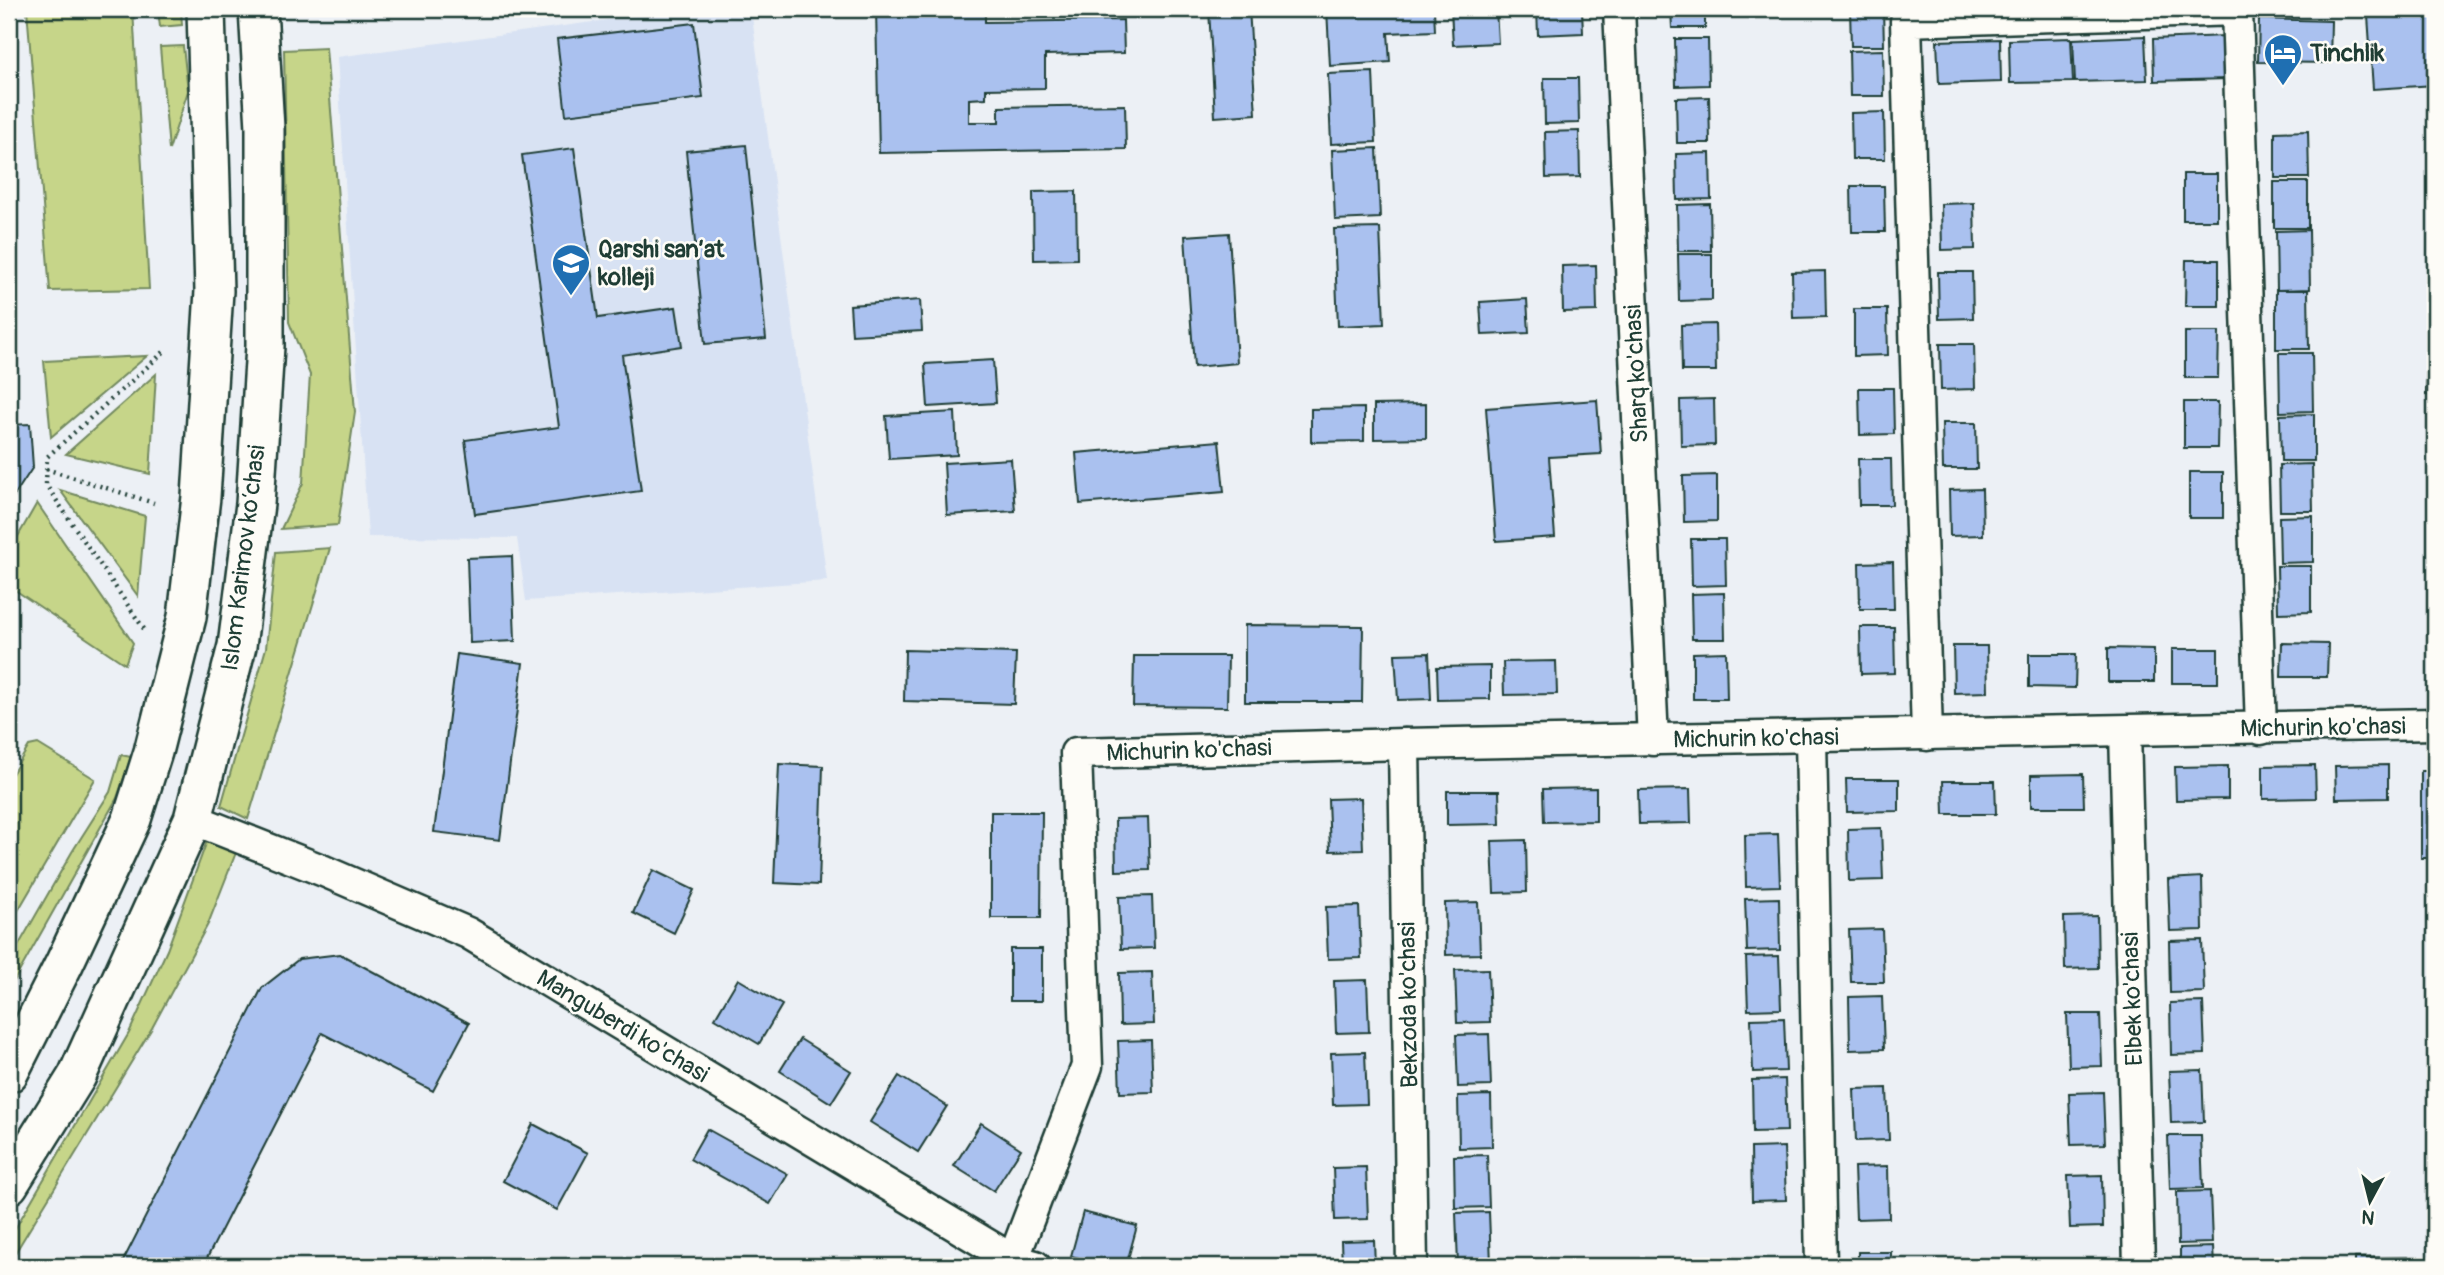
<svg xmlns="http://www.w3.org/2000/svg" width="2444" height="1275" font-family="Pangolin,sans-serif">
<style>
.built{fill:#d8e2f3}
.green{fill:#c6d589;stroke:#72895e;stroke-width:2}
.building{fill:#aac1ef;stroke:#1f3d34;stroke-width:2}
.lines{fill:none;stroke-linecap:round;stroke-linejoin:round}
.minor-casing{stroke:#1f3d34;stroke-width:35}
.major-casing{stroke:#1f3d34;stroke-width:42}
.path{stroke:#1f3d34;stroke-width:4.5;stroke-dasharray:2 5;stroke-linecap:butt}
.minor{stroke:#fdfcf7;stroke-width:30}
.major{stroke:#fdfcf7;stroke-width:37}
.labels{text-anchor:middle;stroke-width:5;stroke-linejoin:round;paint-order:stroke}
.poi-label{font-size:24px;font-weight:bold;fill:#1f3d34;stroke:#fdfcf7;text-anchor:start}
.street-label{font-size:24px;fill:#1f3d34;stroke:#fdfcf7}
</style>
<rect width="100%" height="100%" fill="#ecf0f5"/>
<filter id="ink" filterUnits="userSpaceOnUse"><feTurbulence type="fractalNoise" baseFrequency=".0143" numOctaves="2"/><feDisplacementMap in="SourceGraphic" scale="14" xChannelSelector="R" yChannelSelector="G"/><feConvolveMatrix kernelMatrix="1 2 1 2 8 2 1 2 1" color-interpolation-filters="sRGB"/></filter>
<g filter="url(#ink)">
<path class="built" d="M687,9H751L827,581L526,601L517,538L368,537L337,57Z"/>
<g class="green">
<path d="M27,9H133L149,289L50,291Z"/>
<path d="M158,9H181L182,25L160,27Z"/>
<path d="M183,46L188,91L169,150L160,47Z"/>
<path d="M326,48L355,412L338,525L281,529L303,483L310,375L289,322L284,50Z"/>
<path d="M147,356L51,437L44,361Z"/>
<path d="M156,374L150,474L66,454Z"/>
<path d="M60,490L145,516L138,596Z"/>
<path d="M37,503L133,643L125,664L9,586V552Z"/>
<path d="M330,548L248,819L221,806L266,648L276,552Z"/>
<path d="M38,744L95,779L9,926V779L29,746Z"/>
<path d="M121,755L131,757L117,798L9,990V962L72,852L110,792Z"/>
<path d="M207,841L237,850L208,924L152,1028L9,1263V1239L129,1033L167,950Z"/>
</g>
<g class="building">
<path d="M876,9H985V22L1123,20L1124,53L1045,55V88L986,89V98L969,99V122H999V107L1125,105L1126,149L879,153Z"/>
<path d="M1209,9H1249L1256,114L1215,117Z"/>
<path d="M1327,9H1434L1435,31L1388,33L1390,62L1330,66Z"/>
<path d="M1451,9H1496L1498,43L1453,45Z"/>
<path d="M1537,9H1582L1583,33L1538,35Z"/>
<path d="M1671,9H1705V28H1672Z"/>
<path d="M1850,9H1883L1884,46H1851Z"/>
<path d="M2435,12V85L2373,89L2368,16Z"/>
<path d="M2259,19L2331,21L2330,63L2258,62Z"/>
<path d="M694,23L703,98L566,115L557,39Z"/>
<path d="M2145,36L2147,80L2075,82L2073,39Z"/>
<path d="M2225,36L2227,79L2154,81L2153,39Z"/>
<path d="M2071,38L2073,82L2010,83L2009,40Z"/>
<path d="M1675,39H1708L1709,85L1676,86Z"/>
<path d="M2000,39L2001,82L1939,84L1937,41Z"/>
<path d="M1883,50L1884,96H1850L1849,51Z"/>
<path d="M1373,72L1376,142L1331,144L1328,74Z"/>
<path d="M1544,78H1578L1579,123L1545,124Z"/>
<path d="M1709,97L1710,143H1677L1676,98Z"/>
<path d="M1884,112L1885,159H1852L1851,113Z"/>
<path d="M1579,131L1580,177L1546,178L1545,132Z"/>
<path d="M2308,131L2309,178H2275V132Z"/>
<path d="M746,145L766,339L705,344L686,151Z"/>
<path d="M574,148L598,318L676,307L682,346L622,355L641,491L475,514L465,440L559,427L522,155Z"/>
<path d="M1377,148L1380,218L1335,220L1332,150Z"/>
<path d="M1710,153L1711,199L1677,200L1676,154Z"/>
<rect x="2183" y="174" width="34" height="46"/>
<rect x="2274" y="182" width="34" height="46"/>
<path d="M1851,186H1884L1885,232H1852Z"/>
<path d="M1076,191L1077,259L1034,260L1033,192Z"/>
<path d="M1974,203L1975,249L1942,250L1941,204Z"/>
<path d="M1710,204L1711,251H1678L1677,205Z"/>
<path d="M1380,228L1384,324L1338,326L1334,229Z"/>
<path d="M2309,230L2310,289L2277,290L2276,231Z"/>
<path d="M1229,233L1237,363L1194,367L1185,236Z"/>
<path d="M1678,254H1712V300L1679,301Z"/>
<path d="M2186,260H2219V306H2185Z"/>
<path d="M1596,265L1597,311L1563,312L1562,266Z"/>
<path d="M1825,271L1826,317L1793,318L1792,272Z"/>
<path d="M1938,272H1972L1973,318L1939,319Z"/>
<path d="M2276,290H2308L2309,349H2276Z"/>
<path d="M1527,299L1529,333L1482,335L1480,302Z"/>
<path d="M920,300L922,331L852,335L850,305Z"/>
<path d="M1854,309H1887L1888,355L1854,356Z"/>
<path d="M1715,324L1716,371H1682L1681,325Z"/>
<path d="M2185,332H2219L2218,378H2185Z"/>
<path d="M1940,344H1974L1975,389L1941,390Z"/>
<path d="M2279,353H2312L2313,411L2280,412Z"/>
<path d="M2427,355H2435V396L2426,395Z"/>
<path d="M993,360L996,403L928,407L925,364Z"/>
<path d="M1859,388H1893L1894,434L1860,435Z"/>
<path d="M1714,399L1715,445L1681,446L1680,400Z"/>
<path d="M1597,400L1601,454L1549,457L1555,537L1496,541L1486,408Z"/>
<path d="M2184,402H2218L2217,448H2184Z"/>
<path d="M1426,404V438L1374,439V405Z"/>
<path d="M1364,408V441L1311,442V409Z"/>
<path d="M955,412L957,455L889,459L886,416Z"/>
<path d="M2314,414V461H2281L2280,415Z"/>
<path d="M1942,423H1976L1977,469H1943Z"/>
<path d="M30,424L33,467L10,502L9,425Z"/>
<path d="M1219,441L1224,492L1080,504L1076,453Z"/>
<path d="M1011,459L1015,511L947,515L944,463Z"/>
<path d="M1858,459H1891L1892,505H1859Z"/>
<path d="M2312,464L2313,511H2280L2279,465Z"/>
<rect x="2189" y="472" width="34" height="46"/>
<path d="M1717,475V521L1684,522L1683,476Z"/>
<path d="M1982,489L1983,535L1950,536L1949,490Z"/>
<path d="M2313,516V562L2280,563L2279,517Z"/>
<path d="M1691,539H1725L1726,585L1692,586Z"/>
<path d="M512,556L515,641L470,643L467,558Z"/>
<path d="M1893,562L1894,609H1860L1859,563Z"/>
<path d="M2277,566H2311V612L2278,613Z"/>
<path d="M1724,593L1725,639H1692L1691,594Z"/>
<path d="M1245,625L1363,626L1362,702H1245Z"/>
<path d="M1860,627H1894L1895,673L1861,674Z"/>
<path d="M2282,643L2328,644L2327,677H2281Z"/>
<path d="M1953,646H1987L1988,692L1954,693Z"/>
<path d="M2108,648L2154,649V682H2108Z"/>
<rect x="2172" y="649" width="46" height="34"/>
<path d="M905,650L1016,653L1014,704L904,701Z"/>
<path d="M1726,652L1727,699H1693V653Z"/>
<path d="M1429,653L1431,699L1398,700L1395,654Z"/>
<path d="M457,654L523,663L500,840L434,832Z"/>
<path d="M2029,654H2076L2075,688L2029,687Z"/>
<path d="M1134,656H1228L1227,707L1133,706Z"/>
<path d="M1556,661L1557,694L1504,695L1503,662Z"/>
<path d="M1490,666V699L1438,700L1437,667Z"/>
<path d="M779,764L823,766L819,885L774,883Z"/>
<path d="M2315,765L2316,798L2263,799V766Z"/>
<path d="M2388,765V798L2336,799L2335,766Z"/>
<path d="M2228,766V799L2176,800L2175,767Z"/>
<rect x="2421" y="771" width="14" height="87"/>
<path d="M2083,774L2084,807H2031V775Z"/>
<path d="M1846,779H1899V811L1847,812Z"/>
<path d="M1943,781H1995L1996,814H1944Z"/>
<path d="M1596,788V821L1544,822L1543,789Z"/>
<path d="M1690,789L1691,823L1639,824L1638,790Z"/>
<path d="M1447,791H1499L1500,824L1447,825Z"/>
<path d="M1361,798L1363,850L1330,851L1328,799Z"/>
<path d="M991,812H1042L1041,918H991Z"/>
<path d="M1148,818L1150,870L1116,871L1115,819Z"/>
<path d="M1881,828L1883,880L1849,881L1848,829Z"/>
<path d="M1778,834L1780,886L1746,887L1745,835Z"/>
<path d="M1526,840L1527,892L1494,893L1492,841Z"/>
<path d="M653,870L694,890L674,933L633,913Z"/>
<path d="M2202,877L2203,930L2170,931L2168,879Z"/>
<path d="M1152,896L1154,948L1121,949L1119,897Z"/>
<path d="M1779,898L1780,950L1747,951L1745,899Z"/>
<path d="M1478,902L1480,954L1446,955L1445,903Z"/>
<path d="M1359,906L1361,958L1328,959L1326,907Z"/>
<path d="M2097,916L2098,968L2065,969L2064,917Z"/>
<path d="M1882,929L1884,982H1851L1849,930Z"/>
<path d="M2202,940L2204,992L2170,993L2169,941Z"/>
<rect x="1010" y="949" width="32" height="52"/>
<path d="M340,954L469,1023L433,1091L322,1033L203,1266H132L123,1261L262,988L299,959Z"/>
<path d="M1779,956L1781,1009L1748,1010L1746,957Z"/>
<path d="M1488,969L1490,1022L1457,1023L1455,970Z"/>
<path d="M1152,972L1154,1024L1120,1025L1119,973Z"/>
<path d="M738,979L782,1005L759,1044L715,1018Z"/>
<path d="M1367,980L1369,1032L1336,1033L1334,981Z"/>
<path d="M1882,996L1884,1049L1850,1050L1849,997Z"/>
<path d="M2203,1002L2205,1054L2171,1055L2170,1003Z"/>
<path d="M2067,1014H2100L2102,1066L2069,1067Z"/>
<path d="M1784,1018L1786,1071L1753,1072L1751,1019Z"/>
<path d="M1489,1034L1491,1086L1458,1087L1456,1035Z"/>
<path d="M800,1039L851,1071L831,1103L780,1071Z"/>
<path d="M1151,1040L1153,1092L1120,1093L1118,1041Z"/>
<path d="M1365,1052L1367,1104L1333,1105L1331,1053Z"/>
<path d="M2202,1070L2204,1122L2171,1123L2169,1071Z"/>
<path d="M899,1076L947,1106L918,1152L870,1122Z"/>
<path d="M1785,1079L1787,1131L1753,1132L1752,1080Z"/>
<path d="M1887,1088L1889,1140L1856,1141L1854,1089Z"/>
<path d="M2103,1092L2105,1144L2071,1145L2069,1093Z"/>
<path d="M1491,1095L1492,1147L1459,1148L1458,1096Z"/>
<path d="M981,1123L1021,1149L994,1191L954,1166Z"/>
<path d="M533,1124L588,1153L557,1210L503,1181Z"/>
<path d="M707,1129L788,1174L770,1204L690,1159Z"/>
<path d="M2168,1136H2201L2203,1188L2170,1189Z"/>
<path d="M1784,1147L1786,1200L1752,1201L1751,1148Z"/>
<path d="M1487,1155L1489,1207L1455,1208L1454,1156Z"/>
<path d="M1888,1166L1889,1218L1856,1219L1854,1167Z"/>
<path d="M1366,1167L1368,1219L1335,1220L1333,1168Z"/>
<path d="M2102,1175L2103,1227L2070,1228L2068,1176Z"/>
<path d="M2210,1191L2212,1243L2178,1244L2177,1192Z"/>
<path d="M1083,1212L1137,1226L1126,1266H1111L1071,1256Z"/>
<path d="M1489,1212L1491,1264L1458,1265L1456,1213Z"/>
<path d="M1374,1240L1375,1266H1342L1341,1241Z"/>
<path d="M2213,1247L2214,1266H2180V1248Z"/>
<rect x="1858" y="1252" width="33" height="14"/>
<path d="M2408,1257V1266H2355V1258Z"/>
<path d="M2103,1259V1266H2070L2069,1260Z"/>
</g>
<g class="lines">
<defs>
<g id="minor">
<path d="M1619,9L1653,740"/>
<path d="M2125,731L2139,1266"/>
<path d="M1927,735L1906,21L2237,10L2261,729"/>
<path d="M1811,737L1821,1266"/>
<path d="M1404,744L1412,1266"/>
<path d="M193,819L324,871L468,933L1013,1260L1035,1266"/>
<path d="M1013,1266V1260L1087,1066L1076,753L1404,744L2435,724"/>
</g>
<g id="major">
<path d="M9,1073L64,964L132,819L153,752L187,617L201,497L214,291L206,9"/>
<path d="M9,1185L77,1076L193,819L237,646L255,504L265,346V128L258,9"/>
</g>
</defs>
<use href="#minor" class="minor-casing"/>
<use href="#major" class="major-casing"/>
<g class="path">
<path d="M46,469L154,503"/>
<path d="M144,629L46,485L47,457L166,350"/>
</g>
<use href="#minor" class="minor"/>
<use href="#major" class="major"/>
</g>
</g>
<defs>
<symbol id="hotel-pin" viewBox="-11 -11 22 30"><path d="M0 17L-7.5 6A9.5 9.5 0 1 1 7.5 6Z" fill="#1f6fb2" stroke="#fdfcf7"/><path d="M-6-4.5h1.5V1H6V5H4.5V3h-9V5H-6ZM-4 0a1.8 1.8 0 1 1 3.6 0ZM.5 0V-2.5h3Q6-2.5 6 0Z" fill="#fff"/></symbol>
<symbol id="university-pin" viewBox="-11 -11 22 30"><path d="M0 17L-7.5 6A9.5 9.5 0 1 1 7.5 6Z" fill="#1f6fb2" stroke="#fdfcf7"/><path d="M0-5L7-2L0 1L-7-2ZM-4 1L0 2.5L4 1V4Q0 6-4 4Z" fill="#fff"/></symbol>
</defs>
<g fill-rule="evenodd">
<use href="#hotel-pin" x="2261" y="31" width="44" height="60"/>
<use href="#university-pin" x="549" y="241" width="44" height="60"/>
</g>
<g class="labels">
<g class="poi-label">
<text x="2310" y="61">Tinchlik</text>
<text x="598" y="257">Qarshi san’at<tspan x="598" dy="28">kolleji</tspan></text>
</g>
<g class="street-label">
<text transform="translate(1636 374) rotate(-93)" y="8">Sharq ko'chasi</text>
<text transform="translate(243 558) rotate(-83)" y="8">Islom Karimov ko‘chasi</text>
<text transform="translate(2323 727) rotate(-1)" y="8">Michurin ko'chasi</text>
<text transform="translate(1756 738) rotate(-1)" y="8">Michurin ko'chasi</text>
<text transform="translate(1189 750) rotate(-2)" y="8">Michurin ko'chasi</text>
<text transform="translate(2132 999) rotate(-92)" y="8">Elbek ko'chasi</text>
<text transform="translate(1408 1005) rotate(-91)" y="8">Bekzoda ko'chasi</text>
<text transform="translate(623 1026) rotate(31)" y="8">Manguberdi ko'chasi</text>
</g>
</g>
<rect width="2444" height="1275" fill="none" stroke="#fdfcf7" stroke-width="35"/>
<rect x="18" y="18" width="2409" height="1240" fill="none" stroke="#1f3d34" stroke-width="2.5" filter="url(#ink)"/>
<g transform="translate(2370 1201) rotate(187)" stroke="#fdfcf7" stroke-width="5" paint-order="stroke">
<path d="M0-5L12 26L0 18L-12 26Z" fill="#1f3d34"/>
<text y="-10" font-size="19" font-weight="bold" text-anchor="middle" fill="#1f3d34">N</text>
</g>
</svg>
